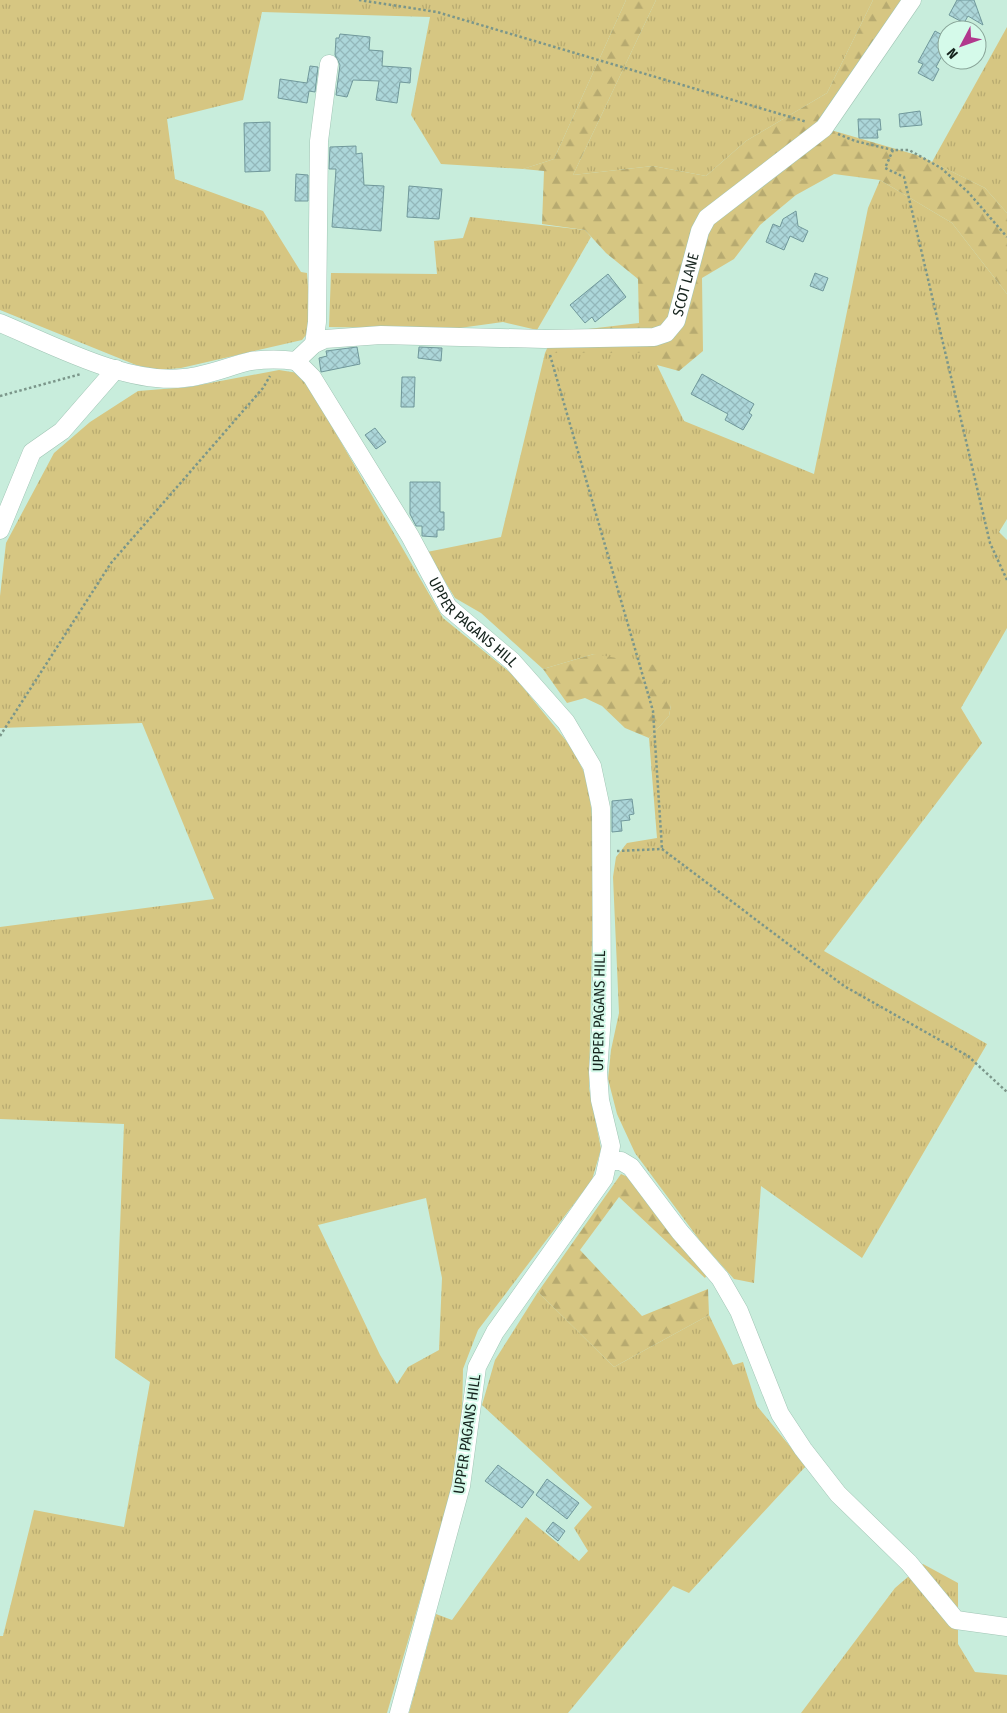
<svg xmlns="http://www.w3.org/2000/svg" width="1007" height="1713" font-family="'Fira Sans Condensed',sans-serif">
<style>
.grass{fill:url(#grass-tufts);fill-rule:evenodd}
.forest{fill:url(#forest-firs)}
.building{fill:url(#building-cross-hatch);stroke:#70989b}
.lines{fill:none;stroke-linecap:round;stroke-linejoin:round}
.minor-casing{stroke:#a1c5b5;stroke-width:19}
.path{stroke:#7b968a;stroke-width:2.5;stroke-dasharray:2.5 2.5;stroke-linecap:butt}
.minor{stroke:#fff;stroke-width:18}
.labels{text-anchor:middle;stroke-width:4;stroke-linejoin:round;paint-order:stroke}
.street-label{font-size:15px;fill:#15231d;stroke:#d5faea}
</style>
<defs>
<pattern id="grass-tufts" width="24" height="20" patternUnits="userSpaceOnUse" patternTransform="scale(1.25)"><rect width="24" height="20" fill="#d6c682"/><path d="M3 7l-1-3M5 7V3M7 7l1-3M15 17l-1-3M17 17v-4M19 17l1-3" fill="none" stroke="#b7aa70"/></pattern>
<pattern id="forest-firs" width="22" height="20" patternUnits="userSpaceOnUse" patternTransform="scale(1.25)"><rect width="22" height="20" fill="#d6c682"/><path d="M5 1l3.5 6h-7zM16 11l3.5 6h-7z" fill="#b7aa70"/></pattern>
<pattern id="building-cross-hatch" width="8" height="8" patternUnits="userSpaceOnUse" patternTransform="scale(1.25)"><rect width="8" height="8" fill="#acd6d9"/><path d="M0 0l8 8M0 8l8-8" fill="none" stroke="#93b7ba"/></pattern>
</defs>
<rect width="100%" height="100%" fill="#c8eddc"/>
<g class="grass">
<path d="M0,0H626L554,159L523,169L441,164L411,115L430,17L262,12L243,100L167,119L175,179L263,211L301,272L307,273L311,329L302,340L181,368L158,370L136,365L0,310Z"/>
<path d="M656,0H873L827,93L746,141L706,176L653,166L573,175Z"/>
<path d="M1007,27V213L985,188L932,162Z"/>
<path d="M880,180L952,223L1007,294V519L999,532L1007,540V628L961,708L982,743L824,951L987,1044L862,1258L761,1186L754,1283L734,1279L701,1242L635,1153L617,1114L608,1079L611,1050L619,1013L613,877L616,857L627,843L657,838L649,738L669,716L671,705L594,654L543,669L481,613L455,598L427,552L501,537L545,353H657V365L684,421L814,474L868,208Z"/>
<path d="M470,217L585,230L591,237L537,330L503,322L452,329L329,327L331,273L437,274L434,241L463,238Z"/>
<path d="M279,370L298,373L309,387L443,618L513,675L572,748L588,780L594,835L589,1088L601,1149L592,1180L478,1330L463,1369L462,1421L452,1489L387,1713H0V1636H3L34,1510L124,1527L150,1382L115,1358L124,1124L0,1119V927L214,899L142,723L0,728V596L6,543L54,453L90,422L138,391L189,387ZM426,1198L442,1278L439,1350L408,1367L397,1384L380,1355L318,1225Z"/>
<path d="M538,1292L614,1367L709,1315L733,1365L743,1362L757,1406L806,1466L689,1593L673,1586L568,1713H409L436,1614L452,1620L526,1517L579,1561L588,1551L574,1528L592,1507L482,1405L495,1360Z"/>
<path d="M923,1564L958,1583V1644L975,1672L1007,1675V1713H801L895,1588Z"/>
</g>
<g class="forest">
<path d="M626,0H656L573,175L653,166L706,176L746,141L827,93L873,0H912L824,128L920,156L985,188L1007,213V294L952,223L880,180L834,174L796,195L760,225L734,259L702,278L703,351L679,371L657,365L656,353H545L554,333L639,323L638,279L606,253L585,230L542,224L544,171L523,169L554,159Z"/>
<path d="M594,654L661,666L671,705L669,716L649,738L625,728L602,706L585,698L567,703L543,669Z"/>
<path d="M621,1174L635,1180L708,1273L705,1278L619,1197L580,1250L642,1316L708,1289L709,1315L614,1367L538,1292Z"/>
</g>
<g class="building">
<path d="M957,0H974L983,25L968,16L964,23L949,15Z"/>
<path d="M935,31L946,37L939,50L944,52L936,67L939,69L933,81L918,73L923,64L918,62Z"/>
<path d="M340,34L370,37L369,50L383,51L382,66L411,68L410,83L400,82L397,103L376,100L379,81L353,80L347,97L336,95L340,65L335,55L336,38H339Z"/>
<path d="M310,66L318,67L315,92L309,91L307,103L278,98L280,79L307,83Z"/>
<path d="M920,111L922,125L900,127L899,114Z"/>
<path d="M858,119H880L881,130H877L878,138H859Z"/>
<path d="M270,122V171L245,172L244,123Z"/>
<path d="M356,146V154L362,153L364,185L384,186L381,231L332,227L336,169H329L330,147Z"/>
<path d="M296,174L308,175V201H295Z"/>
<path d="M409,186L442,189L439,219L407,217Z"/>
<path d="M796,211L798,226L808,231L803,242L790,236L784,250L766,242L773,224L780,227L783,219Z"/>
<path d="M815,273L828,278L823,291L810,286Z"/>
<path d="M608,274L626,297L595,322L592,317L585,323L570,305Z"/>
<path d="M357,347L360,364L321,372L319,358L327,356L326,351Z"/>
<path d="M419,347L442,348L441,361L418,358Z"/>
<path d="M702,374L754,404L749,413L752,415L743,430L725,420L728,414L691,394Z"/>
<path d="M402,377H415L414,407H401Z"/>
<path d="M375,428L386,442L376,449L365,435Z"/>
<path d="M410,482H440V512H444V530H437V537L422,536V526H416L410,514Z"/>
<path d="M632,799L634,814L629,815L630,820L621,821L622,831L612,832V801Z"/>
<path d="M498,1465L534,1492L522,1508L485,1481Z"/>
<path d="M547,1479L579,1503L567,1519L536,1495Z"/>
<path d="M553,1522L565,1531L558,1541L546,1531Z"/>
</g>
<g class="lines">
<defs>
<g id="minor">
<path d="M0,323C53,345 127,385 184,378C207,376 229,366 251,361C266,359 281,359 296,361"/>
<path d="M314,344L317,322L319,141L329,64"/>
<path id="s1" d="M296,361L312,377L410,536L448,607L512,661L566,722L592,766L601,808L602,1016L598,1072L600,1100L611,1146L604,1178L495,1332L477,1367L461,1486L399,1713"/>
<path id="s2" d="M296,361L314,344L325,339L381,335L545,339L654,337L666,333L676,321L700,231L707,218L824,128L912,0"/>
<path d="M0,530L32,452L62,431L116,369"/>
<path d="M608,1161H621L631,1167L680,1232L720,1278L739,1311L780,1414L803,1449L838,1494L909,1563L956,1620L1007,1627"/>
</g>
</defs>
<use href="#minor" class="minor-casing"/>
<g class="path">
<path d="M359,0L437,12L807,122"/>
<path d="M838,134L855,141L893,150H909L941,168L968,192L1007,237"/>
<path d="M893,150L885,168L904,177L990,543L1007,580"/>
<path d="M550,355L653,711L662,849"/>
<path d="M0,396L81,374"/>
<path d="M0,736L111,563L263,388L270,376"/>
<path d="M617,851L662,849L844,986L968,1056L1007,1092"/>
</g>
<use href="#minor" class="minor"/>
</g>
<g class="labels">
<g class="street-label">
<text dy="5" stroke="none"><textPath href="#s2" startOffset="432">SCOT LANE</textPath></text>
<text dy="5" stroke="none"><textPath href="#s1" startOffset="318">UPPER PAGANS HILL</textPath></text>
<text transform="translate(599 1011) rotate(-89)" y="5">UPPER PAGANS HILL</text>
<text transform="translate(467 1434) rotate(-82)" y="5">UPPER PAGANS HILL</text>
</g>
</g>
<g transform="translate(962 45) rotate(229)"><circle r="24" fill="#d5faea" stroke="#88a498"/>
<path d="M0-4L9 19L0 12L-9 19Z" fill="#b1388d"/>
<text y="-8" font-size="14" font-weight="bold" text-anchor="middle" fill="#15231d">N</text>
</g>
</svg>
